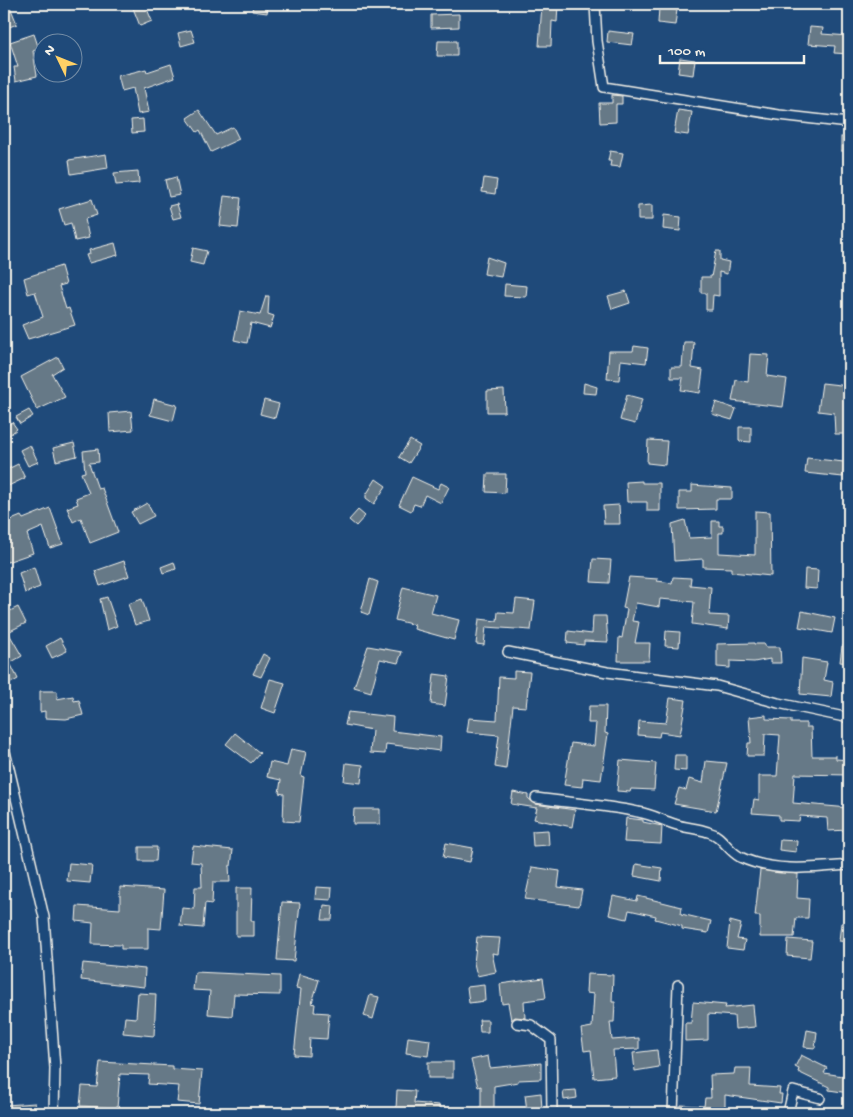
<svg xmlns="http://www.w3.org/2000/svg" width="853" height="1117" font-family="'Gochi Hand',sans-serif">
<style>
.building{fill:#667987;stroke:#f4f1e8}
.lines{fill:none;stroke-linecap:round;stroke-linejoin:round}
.street-casing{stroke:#f4f1e8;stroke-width:12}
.street{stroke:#1f4a7a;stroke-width:9}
</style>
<rect width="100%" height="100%" fill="#1f4a7a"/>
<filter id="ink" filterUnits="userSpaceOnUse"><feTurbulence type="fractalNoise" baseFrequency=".02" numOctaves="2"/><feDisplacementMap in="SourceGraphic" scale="10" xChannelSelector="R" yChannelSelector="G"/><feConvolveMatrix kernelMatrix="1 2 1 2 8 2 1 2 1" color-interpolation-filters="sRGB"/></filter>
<g filter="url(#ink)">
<g class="building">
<path d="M145,4L152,21L140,26L133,8Z"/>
<path d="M253,4H268L267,13L252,11Z"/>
<path d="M542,4H558L557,22L552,21L551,46H539Z"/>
<path d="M659,8L677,10L675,25L658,23Z"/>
<path d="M11,9L17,24L4,29V11Z"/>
<path d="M459,14V27L431,28V15Z"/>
<path d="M810,27L823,28L822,34L849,36V54L834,53L835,46L808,44Z"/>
<path d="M191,30L195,42L181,46L178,33Z"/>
<path d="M608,31L634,34L632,45L607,42Z"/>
<path d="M34,34L38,46V49L33,51L37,76L16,81L14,67H18L10,42Z"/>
<path d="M438,41H457V56H437Z"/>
<path d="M680,58L695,60L693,75L678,73Z"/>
<path d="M171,64L175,77L144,88L149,112L138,114L133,88L122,91L118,76L146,69L147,72Z"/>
<path d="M612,95L622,96V104H616V122L600,123L599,103H612Z"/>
<path d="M199,110L216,135L233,127L239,139L211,152L200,130L197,132L187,118Z"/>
<path d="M678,110L692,112L688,135L674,133Z"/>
<path d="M143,119L144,132L132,133L131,120Z"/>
<rect x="841" y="137" width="8" height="14"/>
<path d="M610,151L623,153L620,167L610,166L611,161H608Z"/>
<path d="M106,154L108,168L71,174L69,160Z"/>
<path d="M138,171L139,183L116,185L114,173Z"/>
<path d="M176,177L180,195L169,197L165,180Z"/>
<path d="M484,178L497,180L495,194L482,192Z"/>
<path d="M224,196L241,198L238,228L220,226Z"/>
<path d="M92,199L97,215L85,219L89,238L75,241L71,223L64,225L59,209Z"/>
<path d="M177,204L181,217L173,219L169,206Z"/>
<path d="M652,205V220H638V206Z"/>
<path d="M664,215L681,217L680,231L663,229Z"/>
<path d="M115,243L118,255L89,263L86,255L90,254L89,250Z"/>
<path d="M193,248L207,251L203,265L190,262Z"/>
<path d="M716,251H720V260L729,262L727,274L719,272V296L713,295L712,310H706V293H701V277H711Z"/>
<path d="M487,257L504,263L501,277L484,274Z"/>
<path d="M61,266L66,284L59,286L66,309L69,308L75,325L28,339L22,325L43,317L35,292L28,294L24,278Z"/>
<path d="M505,284L527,286L526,297L504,296Z"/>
<path d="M626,291L630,303L612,309L608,296Z"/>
<path d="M266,296H269L268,314L274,316L270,328L251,323L247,343L234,340L240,311L260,315Z"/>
<path d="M684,342H694L692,368L703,370L700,393L681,390L683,378H671V367H682Z"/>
<path d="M634,346L648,348L646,363L621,360L619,380L607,379L609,351H633Z"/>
<path d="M750,354L769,355L767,376L787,379L783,407L732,401L736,380L748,382Z"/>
<path d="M58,357L63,367L52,374L65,397L37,410L21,377Z"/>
<path d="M584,383L597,387L596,394L583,393Z"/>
<path d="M822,383L849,386V434H835L834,413L818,411Z"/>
<path d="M504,390L505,412H487V391Z"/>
<path d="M627,395L642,399L635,424L620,420Z"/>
<path d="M154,399L177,405L173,421L150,415Z"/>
<path d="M264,400L279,404L275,418L260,414Z"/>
<path d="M716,402L736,409L732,420L712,414Z"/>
<path d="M29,410L33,416L20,424L16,417Z"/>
<path d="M131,411L133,430L110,432L109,413Z"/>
<path d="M12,422L17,429L4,439V428Z"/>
<path d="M739,427H751V442L739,441Z"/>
<path d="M410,440L420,446L409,463L399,457Z"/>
<path d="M648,440L667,441L665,465L647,463Z"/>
<path d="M74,443L77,456L56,461L53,448Z"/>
<path d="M30,445L38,462L28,466L20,450Z"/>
<path d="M98,449L99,462L89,463L98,489L102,488L118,532L90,543L81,518L73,522L67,508L78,504L76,498L89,493L81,473L85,472L83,451Z"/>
<path d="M807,458L844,462L843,477L805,473Z"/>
<path d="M18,464L25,478L4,488V471Z"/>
<path d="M487,474H506L505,493L486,492Z"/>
<path d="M412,477L438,489L441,483L449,487L441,503L425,495L420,506L414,504L411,511L399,505Z"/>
<path d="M376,479L386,486L374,504L366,498V495Z"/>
<path d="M642,481V483H660V511H647V502H627L626,482Z"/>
<path d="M692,485L732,488V499H716V509L679,510V492H692Z"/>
<path d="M147,503L154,516L138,524L131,512Z"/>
<path d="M619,505L620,524H604L603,506Z"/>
<path d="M50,508L63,544L50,548L43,527L27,534L33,553L4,563V523L21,516L23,519Z"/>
<path d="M358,510L365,516L356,526L349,520Z"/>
<path d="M755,511L770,512L771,576L731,572V568L703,567V559L674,561L672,524L685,520L689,538L712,537V521H719V526H723V533H719V553L755,555Z"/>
<path d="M593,559L611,560L609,583L591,582Z"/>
<path d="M124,561L129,576L100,586L95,571Z"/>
<path d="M174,562L176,569L163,573L161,567Z"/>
<path d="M34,567L40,587L25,593L19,573Z"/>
<path d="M805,569L818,570L817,589L804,588Z"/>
<path d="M629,577L658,579L657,581L672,583L673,577L691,578L690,585L711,587L709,615L729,616L728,629L692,624L694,602L660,599L659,607L636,603L632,621L639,622L635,643H650L649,661H618L619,637L622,638L627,609L623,608Z"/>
<path d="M370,579L378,582L369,615L361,612Z"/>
<path d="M403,587L436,595L431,613L459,620L454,640L414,629L415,625L395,620Z"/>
<path d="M107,597L117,626L107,630L100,599Z"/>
<path d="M142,599L149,621L135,625L128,604Z"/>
<path d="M516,599L535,601L531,630L486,627L484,645L476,644L479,619L497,621L498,612L514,613Z"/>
<path d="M18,607L26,623L8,632L22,656L8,664L4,657V614Z"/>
<path d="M802,611L835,618L832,633L799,627Z"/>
<path d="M593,616H606L608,642L584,641V645L567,643L568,631L592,634Z"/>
<path d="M666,631L680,632L679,647L665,646Z"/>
<path d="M60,638L67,651L52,658L46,646Z"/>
<path d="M754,643V644H765V647H780L781,663H770V659L754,662L730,661V668L717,667V644Z"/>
<path d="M368,646L402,652L398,663L380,659L371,692L354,687Z"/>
<path d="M842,646L849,647V663L840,662Z"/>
<path d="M263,654L270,658L261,677L253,674Z"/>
<path d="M802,658L827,662L824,680L833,682L831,697L800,694Z"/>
<path d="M11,665L18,679L11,683L4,669Z"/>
<path d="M514,671L530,672L526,707L513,706L506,769L495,767L499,735L467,732L469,718L497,720L499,677L514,678Z"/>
<path d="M434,674L449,676L445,706L431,704Z"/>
<path d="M270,679L285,683L275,713L261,708Z"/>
<path d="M40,691H57V699L73,696L74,701L79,700L83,715L66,719L45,718V711L40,712Z"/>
<path d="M670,698L686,700L680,735L660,732L659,737L638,735L639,721L666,723Z"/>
<path d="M589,706H606L605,733L608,734L601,780L583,778L582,787L564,785L571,743L594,746L596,723H588Z"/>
<path d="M348,712L393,717L392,731L441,737L440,751L386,744L385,754L370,753L372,730L345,725Z"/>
<path d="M766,715V719L791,720V723H806V727H811L812,756H836V759L849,760V775L795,774L793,803L849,808V830L828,831L827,818L800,816L799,821L779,820V815L752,813L754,799L759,800V776H777L780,735L765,734L764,756H747L748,743H751L749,717Z"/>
<path d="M235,733L260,753L251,763L226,744Z"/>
<path d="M291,749L306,752L301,776L304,777L299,822L283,821L284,794L279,793L281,780L267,777L270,762L287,766Z"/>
<path d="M675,755H686V771L674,770Z"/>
<path d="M620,760L656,763L654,790L631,789L630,792L617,791Z"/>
<path d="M706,761L727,763L716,811L674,804L679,788L686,790L689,779L703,783Z"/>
<path d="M346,763L363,765L361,783L344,781Z"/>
<path d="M513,792L528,795V798L535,804L575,810L572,827L534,819L537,808L511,804Z"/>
<path d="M354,809H380V824H353Z"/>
<path d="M626,818L643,820V822L662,826L661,844L624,842Z"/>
<path d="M548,830L549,845L533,846L532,831Z"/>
<path d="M780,840L797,841L796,852L779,850Z"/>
<path d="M446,843L473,848L470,862L443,857Z"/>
<path d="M193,846L233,850L231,866H229L230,882H213L212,904L205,903L203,928L180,926L182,908L194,909L195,887H202L201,863L191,862Z"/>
<path d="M139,847H157L156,861H139Z"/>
<path d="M69,863L92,865L90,883L67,881Z"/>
<path d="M636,864L662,868L661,881L634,876Z"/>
<path d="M532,867L560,871L558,887L582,890L579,906L525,899Z"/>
<path d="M760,870L798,874L797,898L809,899L808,918H796L794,937H760V916H755Z"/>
<path d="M120,887L164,890L161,929L148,928V949H121V945L92,944L93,923L76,921L77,906L120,909Z"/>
<path d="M316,887L332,888L331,900L315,899Z"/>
<path d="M236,888H252L251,921H254V936H236Z"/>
<path d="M613,896L637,901L638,896L682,907L681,914L711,921L708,933L682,929V926L655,919L656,916L629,910L627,919L609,915Z"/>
<path d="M282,902L300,903L294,961L277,960Z"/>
<path d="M324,905L333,906L332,920H322Z"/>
<path d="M730,921L741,924L737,939L745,940L743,950L727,948Z"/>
<path d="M841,923H849V942L839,941Z"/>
<path d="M477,937L500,938L498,954L492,953L496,972L477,976L474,963Z"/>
<path d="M788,939L812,941L810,958L787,956Z"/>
<path d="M83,963L145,969L144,987L81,980Z"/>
<path d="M195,972L280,976V995L234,994L232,1016L208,1014L210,991L193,990Z"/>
<path d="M299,974L319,980L312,1003L315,1004L314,1012L329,1013L327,1039L310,1038L309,1056L294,1055L301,989L296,988Z"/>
<path d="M587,974L613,975L612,1002H615L614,1022H610L612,1040L639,1038V1049L613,1050L615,1076L594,1078L591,1050L584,1051L581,1029L592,1027L594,994L586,993Z"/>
<path d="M543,978L546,998L524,1001L525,1018L515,1017L511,1020L508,1003L502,1004L500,984Z"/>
<path d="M484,985L485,1001L469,1003L467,987Z"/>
<path d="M138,993L156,994L154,1036L123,1033L125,1017L136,1018Z"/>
<path d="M370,995L379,997L373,1019L364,1016Z"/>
<path d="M693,1002L726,1005L725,1008L753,1005L755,1027L735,1029L734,1016L708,1014V1040L685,1041V1023H691Z"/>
<path d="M479,1020H488V1032H480Z"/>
<path d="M807,1030L817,1032L815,1048L804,1047Z"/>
<path d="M408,1037L430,1040L428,1056L406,1053Z"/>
<path d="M657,1050L659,1067L635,1071L633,1053Z"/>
<path d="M801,1055L827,1068L824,1073L849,1077V1093L829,1090V1087L798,1072L799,1069L795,1067Z"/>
<path d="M488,1056L490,1068L541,1063V1079L518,1080V1082L494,1086V1113H481V1086L478,1087L471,1060Z"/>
<path d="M100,1062L172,1066V1069L202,1071L199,1104L177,1102L179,1086L148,1084L149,1075L120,1074L117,1108L80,1106L82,1086L97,1087Z"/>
<rect x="428" y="1062" width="25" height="16"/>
<path d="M735,1068H751L750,1086L780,1088L779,1094H782L781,1103L725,1095V1113H681V1105L704,1106L705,1098H711L710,1075L734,1074Z"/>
<path d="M397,1090L415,1091L414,1103L439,1105V1113L396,1109Z"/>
<path d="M576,1090L577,1098L564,1100L563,1091Z"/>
<path d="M541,1093L542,1110L527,1111L525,1095Z"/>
<path d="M35,1103L36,1113H7L6,1105Z"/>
</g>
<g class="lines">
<defs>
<g id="street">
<path d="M595,4L597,41L604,87L779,115L849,123"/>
<path d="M508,652L607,672L717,686L778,703L849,718"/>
<path d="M4,747L44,917L55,1068L54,1113"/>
<path d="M536,798C570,803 605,805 638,812C651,814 662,820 674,824C685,828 697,828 708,832C722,835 727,850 740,857C773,873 814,868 849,865"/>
<path d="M517,1023L531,1025L551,1040L552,1113"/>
<path d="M673,1113L678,985"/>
<path d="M788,1113L793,1091L820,1098"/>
</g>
</defs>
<use href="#street" class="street-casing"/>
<use href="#street" class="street"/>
</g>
</g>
<rect width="853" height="1117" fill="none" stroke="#1f4a7a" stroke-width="20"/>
<rect x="10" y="10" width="833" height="1097" fill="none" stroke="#f4f1e8" stroke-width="2" filter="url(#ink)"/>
<g transform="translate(58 58) rotate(313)"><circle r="24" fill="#1f4a7a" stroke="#748da6"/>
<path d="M0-4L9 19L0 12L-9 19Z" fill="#ffd166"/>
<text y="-8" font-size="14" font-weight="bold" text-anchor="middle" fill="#f4f1e8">N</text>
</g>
<path d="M660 55v8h144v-8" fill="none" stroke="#f4f1e8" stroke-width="2.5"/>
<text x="668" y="55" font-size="15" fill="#f4f1e8" stroke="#1f4a7a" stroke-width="4" paint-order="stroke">100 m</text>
</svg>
